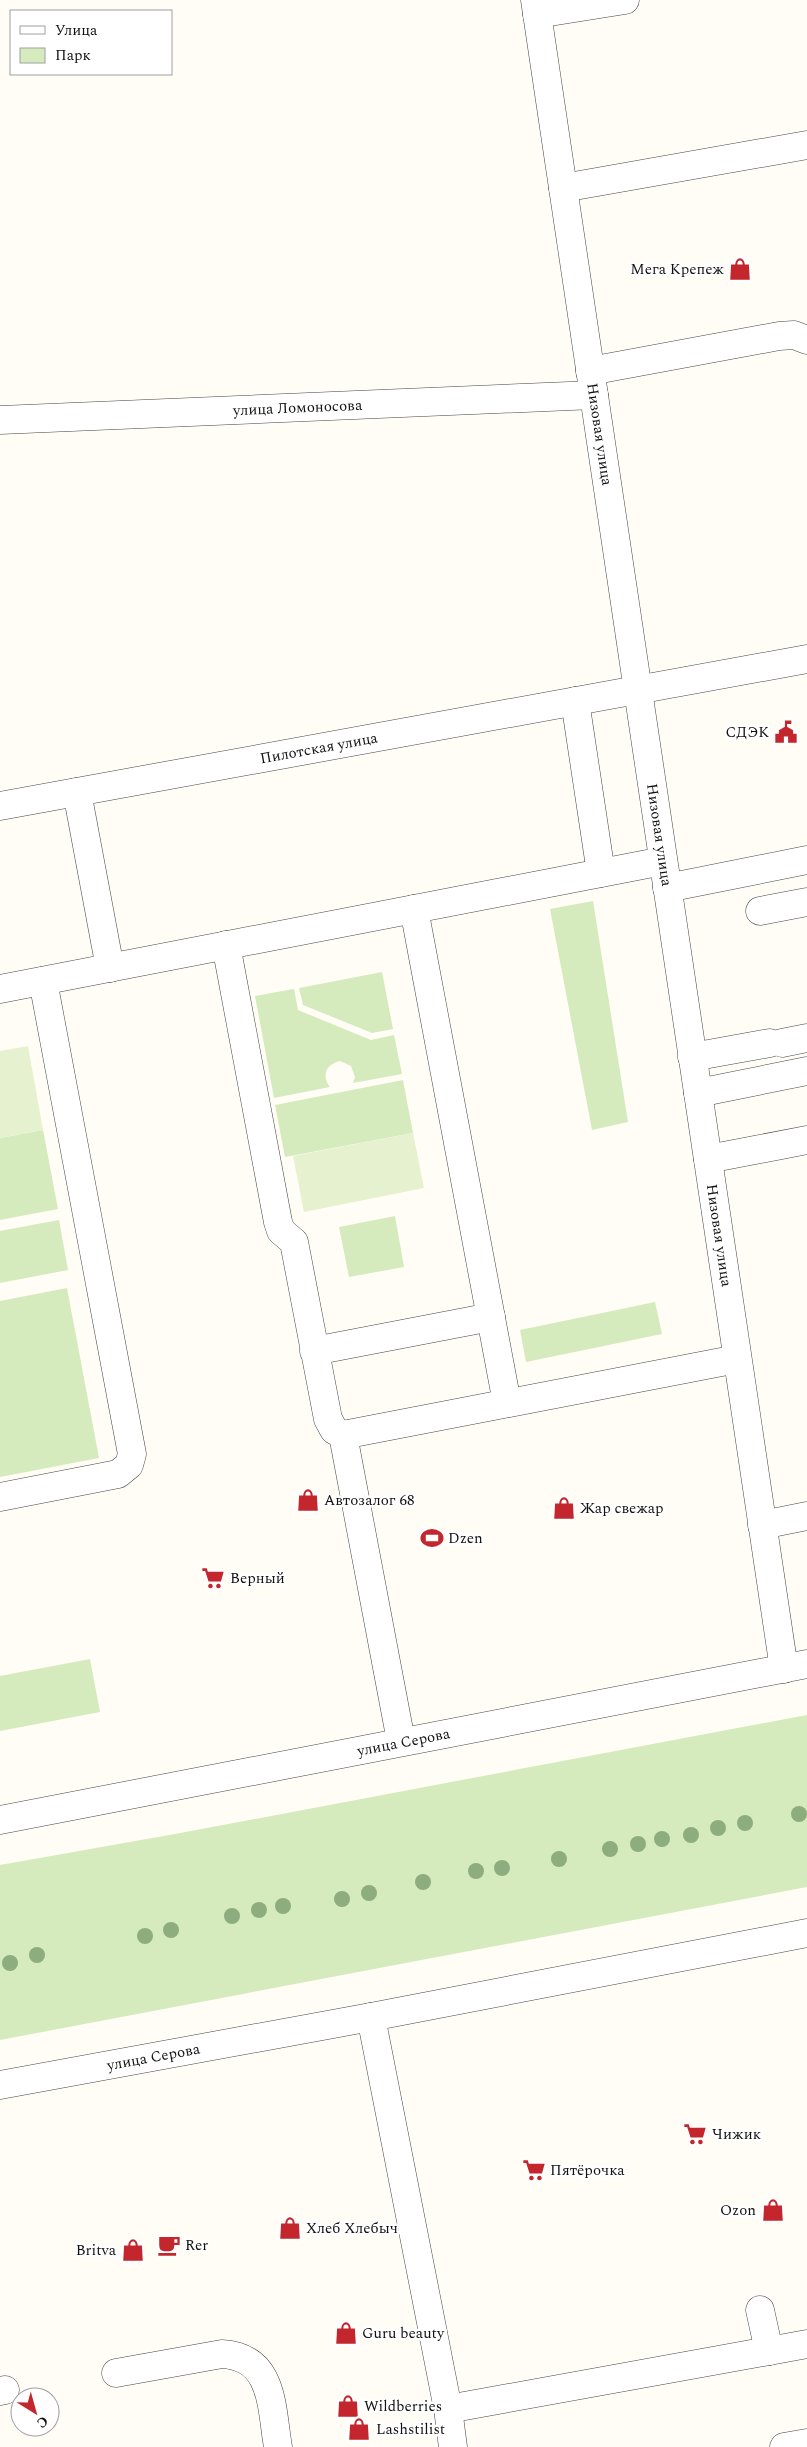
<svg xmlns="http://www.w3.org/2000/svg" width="807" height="2447" font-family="Spectral,serif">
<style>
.green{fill:#d5ebbd}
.pitch{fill:#e6f2cf}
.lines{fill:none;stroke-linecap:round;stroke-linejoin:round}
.minor-casing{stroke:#444;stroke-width:29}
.minor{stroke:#fff;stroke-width:28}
.tree{fill:#8dad7f}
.labels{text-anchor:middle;stroke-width:5;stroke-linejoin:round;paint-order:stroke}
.poi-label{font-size:15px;fill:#111;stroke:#fff;text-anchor:start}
.street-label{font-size:15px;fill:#111;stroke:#fff}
</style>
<rect width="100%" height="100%" fill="#fffdf5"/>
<g class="green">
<path d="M593,901L628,1122L592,1130L550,909Z"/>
<path d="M382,972L393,1029L372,1033L303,1005L299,988Z"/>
<path d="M294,989L298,1010L371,1040L394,1035L402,1074L353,1083L355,1077L351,1066L340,1061C326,1064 321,1076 330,1087L274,1098L255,996Z"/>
<path d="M403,1080L413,1133L285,1157L275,1105Z"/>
<path d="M43,1130L58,1209L0,1220V1138Z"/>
<path d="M395,1216L404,1267L349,1277L339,1227Z"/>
<path d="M59,1220L68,1270L0,1283V1231Z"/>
<path d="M67,1288L99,1458L0,1477V1301Z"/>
<path d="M655,1302L662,1334L526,1362L520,1330Z"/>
<path d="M90,1659L100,1712L0,1731V1676Z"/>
<path d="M807,1715V1887L0,2040V1865L175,1834Z"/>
</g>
<g class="pitch">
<path d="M28,1046L43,1130L0,1138V1051Z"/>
<path d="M413,1133L424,1188L304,1212L293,1156Z"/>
</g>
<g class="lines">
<defs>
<g id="minor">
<path id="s1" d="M535,0L784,1669"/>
<path d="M537,14L625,0"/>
<path d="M563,188L807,145"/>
<path d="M590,371L779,336L794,335L807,340"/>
<path id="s2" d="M0,420L594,395"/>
<path d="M575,701L601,873"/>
<path d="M77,792L110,968"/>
<path id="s3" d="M0,806L807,659"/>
<path d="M667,888L807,860"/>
<path d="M414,909L507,1403"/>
<path d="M760,911L807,902"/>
<path d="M226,945L278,1222L281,1231L294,1242L328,1419L334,1430L343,1435L737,1359"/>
<path d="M0,989L663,861"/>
<path d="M782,1043L807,1038"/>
<path d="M692,1057L770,1043"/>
<path d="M698,1093L807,1071"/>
<path d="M708,1159L807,1140"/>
<path d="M314,1351L491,1317"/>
<path d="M343,1435L401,1741"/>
<path d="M0,1497L118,1474L129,1465L132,1454L43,981"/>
<path d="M762,1525L807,1516"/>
<path id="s4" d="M0,1820L807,1664"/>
<path d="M371,2017L448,2409L453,2447"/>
<path id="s5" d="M0,2085L371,2017L807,1933"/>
<path d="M760,2310L769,2351"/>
<path d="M116,2373L222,2354C274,2357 271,2406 278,2447"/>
<path d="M0,2391L5,2390"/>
<path d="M448,2409L807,2344"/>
<path d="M784,2447L807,2443"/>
</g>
</defs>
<use href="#minor" class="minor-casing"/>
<use href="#minor" class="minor"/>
</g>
<g class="tree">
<circle cx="799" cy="1814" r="8"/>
<circle cx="745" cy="1823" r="8"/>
<circle cx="718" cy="1828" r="8"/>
<circle cx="691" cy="1835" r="8"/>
<circle cx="662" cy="1839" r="8"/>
<circle cx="638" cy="1844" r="8"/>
<circle cx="610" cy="1849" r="8"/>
<circle cx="559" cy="1859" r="8"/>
<circle cx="502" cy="1868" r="8"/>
<circle cx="476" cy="1871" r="8"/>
<circle cx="423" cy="1882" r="8"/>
<circle cx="369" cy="1893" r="8"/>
<circle cx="342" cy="1899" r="8"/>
<circle cx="283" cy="1906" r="8"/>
<circle cx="259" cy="1910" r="8"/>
<circle cx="232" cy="1916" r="8"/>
<circle cx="171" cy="1930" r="8"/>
<circle cx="145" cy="1936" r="8"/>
<circle cx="37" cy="1955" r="8"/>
<circle cx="10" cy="1963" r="8"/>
</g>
<defs>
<symbol id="shop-bare" viewBox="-9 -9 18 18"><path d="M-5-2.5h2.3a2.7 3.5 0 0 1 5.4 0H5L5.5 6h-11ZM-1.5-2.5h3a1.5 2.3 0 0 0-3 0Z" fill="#c4262e" stroke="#fff" stroke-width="2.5" paint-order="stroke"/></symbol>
<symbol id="civic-bare" viewBox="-9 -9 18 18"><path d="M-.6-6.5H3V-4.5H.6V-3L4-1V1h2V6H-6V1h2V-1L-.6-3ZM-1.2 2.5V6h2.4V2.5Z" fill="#c4262e" stroke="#fff" stroke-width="2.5" paint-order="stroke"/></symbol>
<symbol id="stadium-bare" viewBox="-9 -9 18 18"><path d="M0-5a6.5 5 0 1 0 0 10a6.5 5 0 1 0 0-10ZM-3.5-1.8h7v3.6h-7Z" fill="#c4262e" stroke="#fff" stroke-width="2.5" paint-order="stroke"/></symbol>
<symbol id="supermarket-bare" viewBox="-9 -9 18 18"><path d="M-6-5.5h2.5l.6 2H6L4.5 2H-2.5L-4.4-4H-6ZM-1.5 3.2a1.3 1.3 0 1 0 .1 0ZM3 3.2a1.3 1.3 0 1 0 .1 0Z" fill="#c4262e" stroke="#fff" stroke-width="2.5" paint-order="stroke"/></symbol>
<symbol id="cafe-bare" viewBox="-9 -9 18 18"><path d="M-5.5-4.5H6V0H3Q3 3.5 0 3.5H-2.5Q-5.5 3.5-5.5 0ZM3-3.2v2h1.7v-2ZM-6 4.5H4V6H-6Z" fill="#c4262e" stroke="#fff" stroke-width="2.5" paint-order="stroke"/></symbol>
</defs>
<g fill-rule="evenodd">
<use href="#shop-bare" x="724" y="253" width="32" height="32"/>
<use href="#civic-bare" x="770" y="716" width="32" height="32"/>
<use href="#shop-bare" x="292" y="1484" width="32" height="32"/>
<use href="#shop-bare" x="548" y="1492" width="32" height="32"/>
<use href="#stadium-bare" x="416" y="1522" width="32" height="32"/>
<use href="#supermarket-bare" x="197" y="1562" width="32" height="32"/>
<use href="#supermarket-bare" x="679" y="2118" width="32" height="32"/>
<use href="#supermarket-bare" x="518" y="2154" width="32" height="32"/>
<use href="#shop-bare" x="757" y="2194" width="32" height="32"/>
<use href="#shop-bare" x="274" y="2212" width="32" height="32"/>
<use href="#cafe-bare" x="153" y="2229" width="32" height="32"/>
<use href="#shop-bare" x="117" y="2234" width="32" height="32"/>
<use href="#shop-bare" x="330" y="2317" width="32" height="32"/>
<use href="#shop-bare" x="332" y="2390" width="32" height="32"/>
<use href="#shop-bare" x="343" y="2413" width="32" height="32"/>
</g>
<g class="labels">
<g class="poi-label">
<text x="724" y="274" text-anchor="end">Мега Крепеж</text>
<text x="769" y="737" text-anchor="end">СДЭК</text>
<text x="324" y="1505">Автозалог 68</text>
<text x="580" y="1513">Жар свежар</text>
<text x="448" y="1543">Dzen</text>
<text x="230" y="1583">Верный</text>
<text x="712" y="2139">Чижик</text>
<text x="550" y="2175">Пятёрочка</text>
<text x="756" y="2215" text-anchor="end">Ozon</text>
<text x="306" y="2233">Хлеб Хлебыч</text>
<text x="185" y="2250">Rer</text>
<text x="116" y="2255" text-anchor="end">Britva</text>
<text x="362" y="2338">Guru beauty</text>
<text x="364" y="2411">Wildberries</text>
<text x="376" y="2434">Lashstilist</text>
</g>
<g class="street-label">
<text dy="5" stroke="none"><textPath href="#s2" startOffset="298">улица Ломоносова</textPath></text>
<text dy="5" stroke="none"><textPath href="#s1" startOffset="439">Низовая улица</textPath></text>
<text dy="5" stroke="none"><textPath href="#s3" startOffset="324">Пилотская улица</textPath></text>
<text dy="5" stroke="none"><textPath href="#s1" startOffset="844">Низовая улица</textPath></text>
<text dy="5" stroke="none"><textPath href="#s1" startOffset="1249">Низовая улица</textPath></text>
<text dy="5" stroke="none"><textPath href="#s4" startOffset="411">улица Серова</textPath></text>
<text dy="5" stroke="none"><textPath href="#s5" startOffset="156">улица Серова</textPath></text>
</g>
</g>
<rect x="10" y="10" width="162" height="65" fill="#ffffff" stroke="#a0a0a0"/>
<rect x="20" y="26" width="25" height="8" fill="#ffffff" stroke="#a0a0a0"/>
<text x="55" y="35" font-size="15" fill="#111111">Улица</text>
<rect x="20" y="48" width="25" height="15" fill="#d5ebbd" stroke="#a0a0a0"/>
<text x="55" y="60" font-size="15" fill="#111111">Парк</text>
<g transform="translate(35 2412) rotate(143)"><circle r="24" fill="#ffffff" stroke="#a0a0a0"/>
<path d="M0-4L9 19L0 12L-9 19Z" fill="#c4262e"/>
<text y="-8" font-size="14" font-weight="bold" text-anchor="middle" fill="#111111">С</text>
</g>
</svg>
